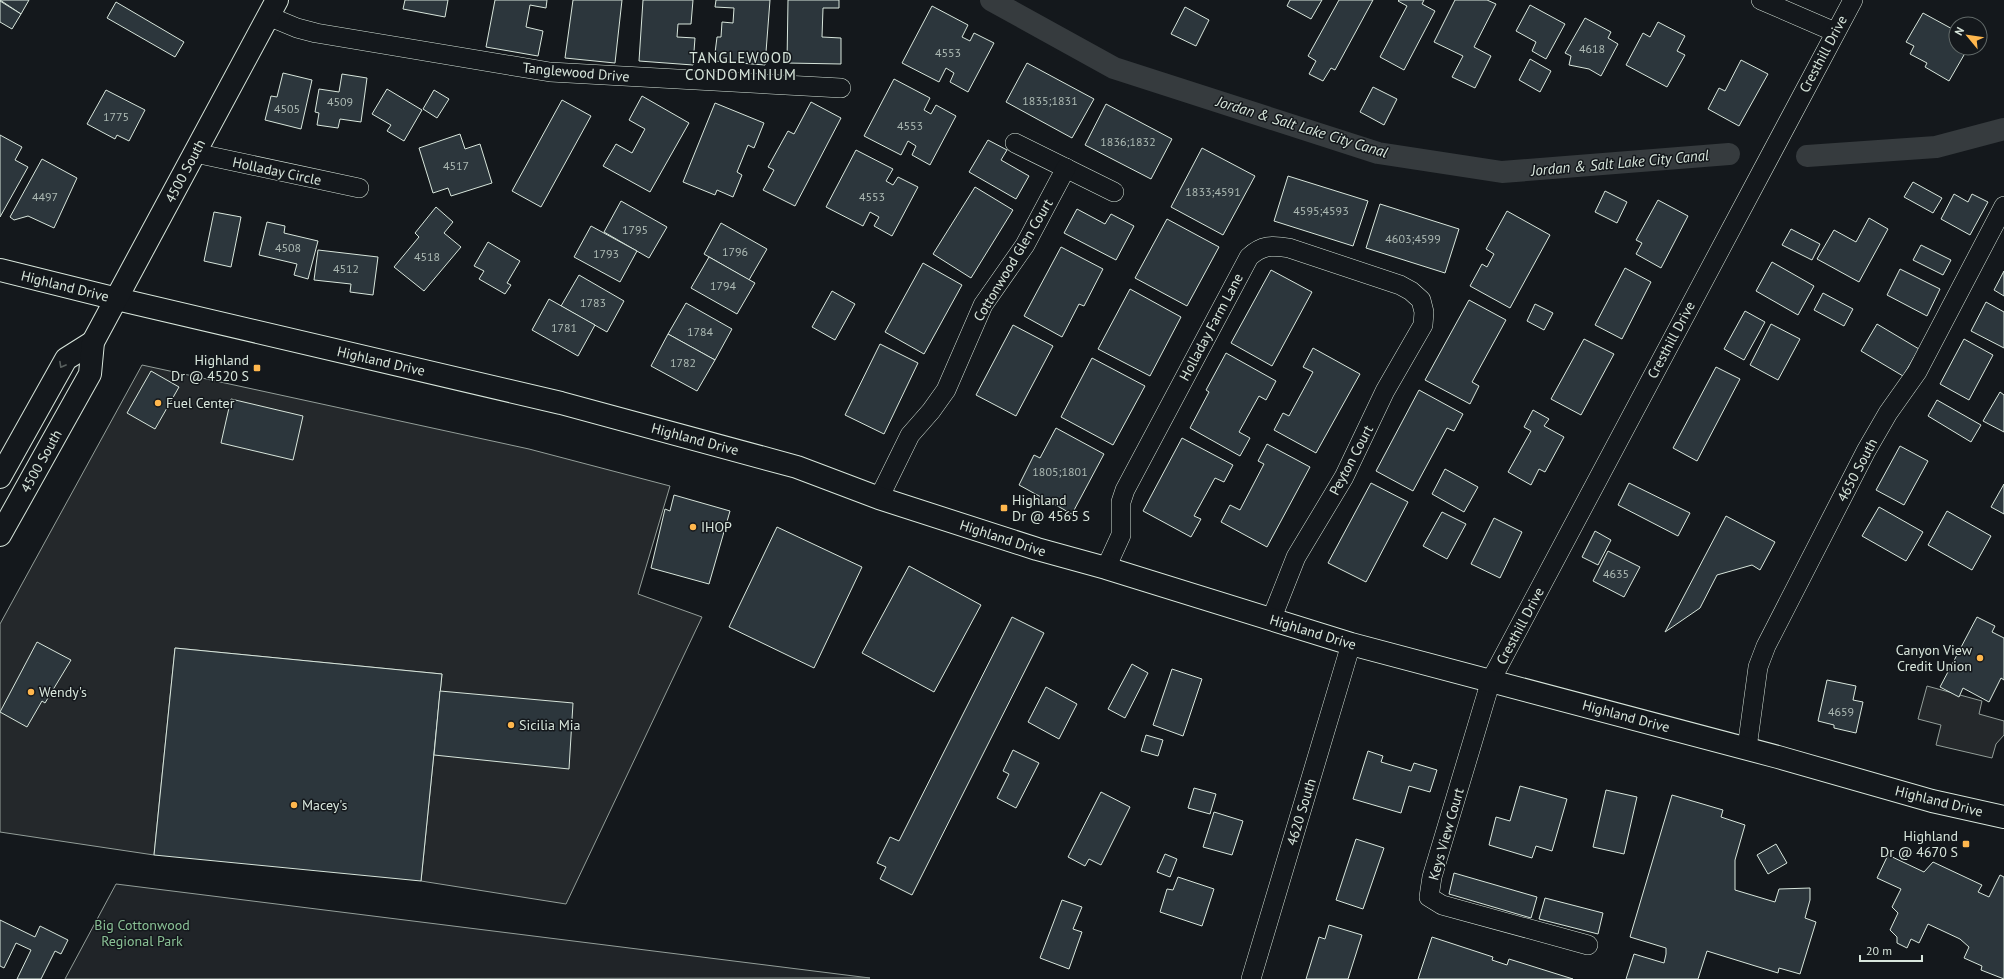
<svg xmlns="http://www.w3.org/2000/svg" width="2004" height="979" font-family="'PT Sans',sans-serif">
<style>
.green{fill:#202428;stroke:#939e99}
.parking{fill:#24282b;stroke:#939e99}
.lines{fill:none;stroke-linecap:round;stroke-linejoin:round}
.canal{stroke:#363b3e;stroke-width:22}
.building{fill:#2c363c;stroke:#d8e6dc}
.minor-casing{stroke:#d8e6dc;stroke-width:20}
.secondary-casing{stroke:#d8e6dc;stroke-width:24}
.minor{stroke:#14181c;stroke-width:19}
.secondary{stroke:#14181c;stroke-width:22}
.oneway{stroke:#59605f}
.poi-dot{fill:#ffb74d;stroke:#14181c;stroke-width:1.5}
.labels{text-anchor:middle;stroke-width:3;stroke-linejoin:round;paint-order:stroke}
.number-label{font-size:12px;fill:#adbab4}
.street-label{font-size:14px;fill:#d8e6dc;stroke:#14181c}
.poi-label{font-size:14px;fill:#d8e6dc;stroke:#14181c;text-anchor:start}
.park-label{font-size:14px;fill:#8ac095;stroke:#14181c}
.neighbourhood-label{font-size:15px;letter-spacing:1px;fill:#d8e6dc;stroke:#14181c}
.water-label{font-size:15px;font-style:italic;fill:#d8e6dc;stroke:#14181c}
</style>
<rect width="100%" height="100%" fill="#14181c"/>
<path class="green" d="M116,884L870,978L65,979Z"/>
<g class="parking">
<path d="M142,365L529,449L670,486L638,594L702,617L566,904L421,881L442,674L175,648L154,855L0,832V624Z"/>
<path d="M1927,686L1982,701L1979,714L2004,721V735L1996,744L1992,758L1936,745L1941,725L1918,719Z"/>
</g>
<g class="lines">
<g class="canal">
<path d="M991,0L1114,68L1378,153L1502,172L1729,154"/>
<path d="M1807,156L1936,147L2004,129"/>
</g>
</g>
<g class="building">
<path d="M0,0H29L21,14Z"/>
<path d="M405,0H448L445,17L403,9Z"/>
<path d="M495,0H547L546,8L530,5L526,27L543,31L538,56L486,47Z"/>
<path d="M573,0H622L615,63L565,58Z"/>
<path d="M643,0H693L691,24H678L677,37L695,38L693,65L639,61Z"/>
<path d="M716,0H770L765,65L714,61L717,37H721L722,22L733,23L734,8L715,7Z"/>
<path d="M788,0H839V8H823L822,37L841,38V64L787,63Z"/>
<path d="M1290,0H1322L1311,19L1287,6Z"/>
<path d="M1339,0H1373L1335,70L1331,68L1323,81L1309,74L1316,61L1308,56Z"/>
<path d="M1399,0H1424L1422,4L1435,11L1404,70L1380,57L1407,6L1398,1Z"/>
<path d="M1455,0H1487L1496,4L1474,47L1491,56L1475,88L1452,77L1463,56L1434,42Z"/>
<path d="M0,1L21,14L12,29L0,22Z"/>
<path d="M116,2L184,42L175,57L107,18Z"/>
<path d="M1530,5L1565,24L1546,59L1532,51L1536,42L1516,31Z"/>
<path d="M932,6L968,25L962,37L970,41L974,33L994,43L968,92L950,82L954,73L946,68L939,82L902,63Z"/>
<path d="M1185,7L1209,20L1196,46L1171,34Z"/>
<path d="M1923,13L1956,31V48H1968L1949,81L1925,67L1927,63L1910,54L1914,46L1906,42Z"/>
<path d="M1585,18L1611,32L1608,38L1618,44L1601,76L1589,69L1569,65L1571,56L1565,53Z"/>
<path d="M1658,22L1685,36L1677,51L1685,55L1667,87L1626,65L1643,33L1650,37Z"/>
<path d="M1530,59L1551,71L1540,92L1519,80Z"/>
<path d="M1741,60L1768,74L1739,126L1708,109L1719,88L1725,91Z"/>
<path d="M1027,63L1094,99L1072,138L1006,102Z"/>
<path d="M283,73L312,80L301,129L265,120L271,96L277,97Z"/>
<path d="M342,74L367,78L361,122L340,119L338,128L317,125L319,113L315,112L319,89L339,92Z"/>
<path d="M894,79L930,98L924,110L931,114L936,105L956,116L930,165L912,155L916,146L908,141L901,155L864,136Z"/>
<path d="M1373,87L1397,99L1384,125L1360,112Z"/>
<path d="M387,89L422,110L404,141L387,131L391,125L372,114Z"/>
<path d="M106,90L145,110L129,141L117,135L115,139L87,124Z"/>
<path d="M434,90L449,99L437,118L423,109Z"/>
<path d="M642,96L689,123L650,192L603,166L616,144L632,153L645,129L629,120Z"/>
<path d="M562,100L591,116L541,207L512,191Z"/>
<path d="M811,102L841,118L795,206L763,190L774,170L768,167L788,131L794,134Z"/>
<path d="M715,103L764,123L754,148L748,145L737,172L742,175L733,197L717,190L715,195L683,182Z"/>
<path d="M1106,104L1172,139L1151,179L1085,145Z"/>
<path d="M460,134L465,149L480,144L492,183L451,196L448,188L433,193L419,148Z"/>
<path d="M0,135L22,147L15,160L28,167L0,217Z"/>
<path d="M988,140L1007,150L1001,160L1029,176L1016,199L969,172Z"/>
<path d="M1202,148L1255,176L1223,235L1171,207Z"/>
<path d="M856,150L893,169L886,181L893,185L898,177L918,187L892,236L874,226L879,217L870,212L863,226L826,207Z"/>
<path d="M42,159L77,178L54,228L28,216L14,220L10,217Z"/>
<path d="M1288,176L1368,201L1353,246L1274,221Z"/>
<path d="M1913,182L1942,198L1933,213L1904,197Z"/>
<path d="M975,187L1013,210L971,278L933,254Z"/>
<path d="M1605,191L1627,202L1617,223L1595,212Z"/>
<path d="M1954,194L1968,202L1972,194L1988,202L1970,235L1941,219Z"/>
<path d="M1658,200L1688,216L1661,268L1636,254L1642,243L1636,240Z"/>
<path d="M621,201L667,227L649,258L604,232Z"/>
<path d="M1380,204L1459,229L1445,273L1366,248Z"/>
<path d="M436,207L453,222L444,233L461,247L424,291L394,267L419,237L415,233Z"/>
<path d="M1077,209L1105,224L1111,214L1134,226L1116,260L1064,233Z"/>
<path d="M1507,211L1550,235L1510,308L1470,286L1482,264L1487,267L1494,254L1486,249Z"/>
<path d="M214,212L241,217L231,267L204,261Z"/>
<path d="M1869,218L1888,229L1859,282L1817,259L1834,230L1856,242Z"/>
<path d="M1167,219L1219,247L1187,306L1135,278Z"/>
<path d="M267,222L285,226L284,233L318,241L308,279L294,275L297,264L259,255Z"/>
<path d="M721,223L767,249L749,280L704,254Z"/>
<path d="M591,226L637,251L620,282L574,257Z"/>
<path d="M1791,229L1820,244L1812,260L1782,245Z"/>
<path d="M488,242L520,261L507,283L511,285L505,294L479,279L484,271L474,266Z"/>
<path d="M1921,245L1951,260L1943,275L1913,260Z"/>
<path d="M1061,247L1103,269L1084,306L1079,304L1062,337L1024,316Z"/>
<path d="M318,250L378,257L373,295L350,292L351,284L314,280Z"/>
<path d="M709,257L755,283L737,314L691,288Z"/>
<path d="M1772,262L1814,286L1798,315L1756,291Z"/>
<path d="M923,263L962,285L924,354L885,332Z"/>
<path d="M1625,268L1651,282L1622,339L1595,325Z"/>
<path d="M1900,269L1940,289L1927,316L1887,295Z"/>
<path d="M1271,270L1312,292L1272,366L1231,343Z"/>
<path d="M2004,271V296L1994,290Z"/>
<path d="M579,275L624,301L607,332L561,306Z"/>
<path d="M1130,289L1181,317L1150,376L1098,349Z"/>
<path d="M832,291L855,304L835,340L812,327Z"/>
<path d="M1823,293L1853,309L1844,326L1814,310Z"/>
<path d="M549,299L595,325L578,356L532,330Z"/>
<path d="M1469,300L1506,320L1472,382L1479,386L1470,404L1425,380Z"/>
<path d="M1986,302L2004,312V348L1971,331Z"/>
<path d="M686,303L732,329L715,360L668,334Z"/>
<path d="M1535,304L1553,313L1544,330L1527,321Z"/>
<path d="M1745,311L1765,322L1744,360L1724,349Z"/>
<path d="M1771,324L1800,339L1778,380L1750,365Z"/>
<path d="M1877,324L1919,349L1903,376L1861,351Z"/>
<path d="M1013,325L1053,346L1016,416L976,395Z"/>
<path d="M668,334L715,360L697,391L651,366Z"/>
<path d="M1584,339L1614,354L1581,415L1551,399Z"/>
<path d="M1964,339L1993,355L1969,400L1940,384Z"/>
<path d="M880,344L918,363L884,434L845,415Z"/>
<path d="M1313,348L1360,374L1316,453L1274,430L1283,413L1289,416L1313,372L1303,367Z"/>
<path d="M1226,353L1276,381L1266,400L1259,396L1239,432L1250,438L1240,456L1190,428L1209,392L1206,390Z"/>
<path d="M1092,358L1145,386L1113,445L1061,417Z"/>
<path d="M1716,367L1740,379L1697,461L1673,448Z"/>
<path d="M151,371L179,387L155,429L127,413Z"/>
<path d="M1419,390L1463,414L1454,431L1447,428L1413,491L1376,471Z"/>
<path d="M2000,392L2004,395V432L1983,421Z"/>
<path d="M231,399L303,416L293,460L221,443Z"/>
<path d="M1937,400L1981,425L1971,442L1928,416Z"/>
<path d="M1533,410L1549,419L1544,426L1564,437L1545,472L1539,469L1531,485L1508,472L1531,431L1524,427Z"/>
<path d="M1056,428L1104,454L1072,514L1019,485L1034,455L1040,458Z"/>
<path d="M1182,438L1233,465L1224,482L1215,478L1194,516L1201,519L1191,537L1143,511Z"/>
<path d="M1267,444L1310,467L1267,547L1221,522L1230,505L1240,510L1264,464L1258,461Z"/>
<path d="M1900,446L1928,461L1904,505L1876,490Z"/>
<path d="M1445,469L1478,487L1464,512L1432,494Z"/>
<path d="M1371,483L1408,502L1366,582L1328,563Z"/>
<path d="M1629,483L1690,513L1678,536L1618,505Z"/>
<path d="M2004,484V514L1991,507Z"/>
<path d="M674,495L730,511L709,584L651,568L665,509L670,511Z"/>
<path d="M1879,507L1923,532L1906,561L1862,536Z"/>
<path d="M1947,511L1991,536L1972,570L1928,545Z"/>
<path d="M1442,512L1466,524L1447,559L1423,546Z"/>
<path d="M1726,516L1775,542L1760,570L1752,565L1717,575L1700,608L1665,632Z"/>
<path d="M1494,518L1522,532L1500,578L1471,564Z"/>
<path d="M777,527L862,567L814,668L729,627Z"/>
<path d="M1595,531L1611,540L1598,565L1582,557Z"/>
<path d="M1608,551L1640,567L1624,597L1593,581Z"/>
<path d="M909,566L981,605L934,692L862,653Z"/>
<path d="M1012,617L1044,633L912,895L880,879L886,867L877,863L890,837L899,841Z"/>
<path d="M1977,617L1995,626L1992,632L2004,638V680L2001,678L1989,702L1963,688L1959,697L1940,687Z"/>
<path d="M37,642L71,660L45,703L42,701L27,727L0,712Z"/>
<path d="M175,648L442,674L421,881L154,855Z"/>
<path d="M1132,664L1148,673L1125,718L1108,709Z"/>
<path d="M1172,669L1202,679L1183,736L1153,725Z"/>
<path d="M1827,680L1856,686L1853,700L1863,702L1856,733L1834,728V725L1818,721Z"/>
<path d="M1046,687L1077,704L1059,739L1028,722Z"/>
<path d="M440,691L573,703L569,769L434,755Z"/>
<path d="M1146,735L1163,740L1158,756L1141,751Z"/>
<path d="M1013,750L1039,763L1016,808L997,798L1009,774L1003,771Z"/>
<path d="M1368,751L1383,756L1381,762L1411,771L1414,763L1437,770L1430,792L1409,786L1401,813L1353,799Z"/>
<path d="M1520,786L1567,799L1552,851L1536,846L1532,858L1489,845L1496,817L1510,821Z"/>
<path d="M1194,788L1216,794L1210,814L1188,808Z"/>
<path d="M1606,790L1637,797L1624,854L1593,847Z"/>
<path d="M1101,792L1130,807L1101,865L1089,859L1085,866L1068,857Z"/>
<path d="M1672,795L1723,810L1721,817L1745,825L1735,860V890L1775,902L1779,889L1810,888V900L1805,918L1816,922L1800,974L1779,968L1778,973L1707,951L1698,979H1626L1634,954L1664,963L1666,954V948L1630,937Z"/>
<path d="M1214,812L1243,821L1232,855L1203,847Z"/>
<path d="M1356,839L1384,848L1363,909L1336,900Z"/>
<path d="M1776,844L1787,863L1768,874L1757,855Z"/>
<path d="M1165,854L1177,859L1170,877L1157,872Z"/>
<path d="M1888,855L1924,872L1933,862L1982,885L1978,892L1989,897L2000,875L2004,877V979L1981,970L1982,966L1964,958L1969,947L1960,939L1928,924L1919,943L1911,939L1907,948L1897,943V937L1890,930L1898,913L1892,907L1901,889L1877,878Z"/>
<path d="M1454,873L1537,897L1531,918L1449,894Z"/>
<path d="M1178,877L1214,889L1202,926L1160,912L1167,889L1173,890Z"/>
<path d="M1545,898L1603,913L1598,934L1539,919Z"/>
<path d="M1062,900L1082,907L1073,929L1082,932L1069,969L1040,958Z"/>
<path d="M0,920L35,937L40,926L68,940L61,954L55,951L41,979H17L31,950L16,943L4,968L0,966Z"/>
<path d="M1329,925L1362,935L1348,979H1306L1319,937L1325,939Z"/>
<path d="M1432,937L1493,957L1492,960L1507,965L1509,959L1573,979H1418Z"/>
</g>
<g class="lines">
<defs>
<g id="minor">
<path d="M1761,0L1835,32"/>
<path d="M268,16L297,28L316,33L550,72L841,88"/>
<path d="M1015,143L1114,192"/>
<path d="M195,153L359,188"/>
<path d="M879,498L910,435L931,411L946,390L983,305L1025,245L1066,168"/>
<path d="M1106,568L1121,535V502L1125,490L1249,257C1262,245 1272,245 1289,248L1400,285L1411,291L1421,300L1424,312L1423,325L1385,391L1344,477L1296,557L1271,620"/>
<path d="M1747,748L1758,667L1766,646L1866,451L1888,413L1917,372L2004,206"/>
<path d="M1588,945L1442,905L1429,897L1432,877L1491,680L1853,0"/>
<path d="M1251,979L1351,644"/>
</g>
<g id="secondary">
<path d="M0,270L117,299L561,403L797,467L879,498L1037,549L1106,568L1351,644L1778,757L1932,801L2004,817"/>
<path d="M0,477L66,359L93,342"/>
<path d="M0,535L90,374L93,342L277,0"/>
</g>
</defs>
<use href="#minor" class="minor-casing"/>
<use href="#secondary" class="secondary-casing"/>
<use href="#minor" class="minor"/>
<use href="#secondary" class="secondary"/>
</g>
<defs><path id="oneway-chevron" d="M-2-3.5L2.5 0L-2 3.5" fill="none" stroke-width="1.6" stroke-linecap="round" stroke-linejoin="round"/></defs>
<use class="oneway" href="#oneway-chevron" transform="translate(62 365) rotate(119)"/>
<g class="poi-dot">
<rect x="253" y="364" width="8" height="8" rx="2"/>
<circle cx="158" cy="403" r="4"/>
<rect x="1000" y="504" width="8" height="8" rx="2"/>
<circle cx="693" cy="527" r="4"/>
<circle cx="1980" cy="658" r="4"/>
<circle cx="31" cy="692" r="4"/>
<circle cx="511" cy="725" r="4"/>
<circle cx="294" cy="805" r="4"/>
<rect x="1962" y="840" width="8" height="8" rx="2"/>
</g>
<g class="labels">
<g class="number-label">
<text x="1592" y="53">4618</text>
<text x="948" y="57">4553</text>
<text x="1050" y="105">1835;1831</text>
<text x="340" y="106">4509</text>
<text x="287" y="113">4505</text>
<text x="116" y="121">1775</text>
<text x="910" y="130">4553</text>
<text x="1128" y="146">1836;1832</text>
<text x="456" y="170">4517</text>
<text x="1213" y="196">1833;4591</text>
<text x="45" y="201">4497</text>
<text x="872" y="201">4553</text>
<text x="1321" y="215">4595;4593</text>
<text x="635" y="234">1795</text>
<text x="1413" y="243">4603;4599</text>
<text x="288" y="252">4508</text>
<text x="735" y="256">1796</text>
<text x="606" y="258">1793</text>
<text x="427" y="261">4518</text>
<text x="346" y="273">4512</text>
<text x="723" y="290">1794</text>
<text x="593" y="307">1783</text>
<text x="564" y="332">1781</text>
<text x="700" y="336">1784</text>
<text x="683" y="367">1782</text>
<text x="1060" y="476">1805;1801</text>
<text x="1616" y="578">4635</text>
<text x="1841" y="716">4659</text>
</g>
<g class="street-label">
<text transform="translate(1823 54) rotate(-62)" y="5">Cresthill Drive</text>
<text transform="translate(576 72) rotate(5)" y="5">Tanglewood Drive</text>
<text transform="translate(185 171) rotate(-62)" y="5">4500 South</text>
<text transform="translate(277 171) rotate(12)" y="5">Holladay Circle</text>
<text transform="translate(1013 260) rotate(-59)" y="5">Cottonwood Glen Court</text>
<text transform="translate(65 286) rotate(14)" y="5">Highland Drive</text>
<text transform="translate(1211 327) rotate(-62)" y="5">Holladay Farm Lane</text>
<text transform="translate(1671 340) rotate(-62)" y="5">Cresthill Drive</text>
<text transform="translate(381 361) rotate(13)" y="5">Highland Drive</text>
<text transform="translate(695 439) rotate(15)" y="5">Highland Drive</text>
<text transform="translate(1351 460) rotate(-62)" y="5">Peyton Court</text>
<text transform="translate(41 461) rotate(-61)" y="5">4500 South</text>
<text transform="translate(1857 470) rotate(-62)" y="5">4650 South</text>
<text transform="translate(1003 538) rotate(18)" y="5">Highland Drive</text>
<text transform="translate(1520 626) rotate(-62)" y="5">Cresthill Drive</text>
<text transform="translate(1313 632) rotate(17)" y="5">Highland Drive</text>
<text transform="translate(1626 716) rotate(15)" y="5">Highland Drive</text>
<text transform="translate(1939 801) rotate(14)" y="5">Highland Drive</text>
<text transform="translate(1301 812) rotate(-73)" y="5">4620 South</text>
<text transform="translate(1446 834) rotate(-74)" y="5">Keys View Court</text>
</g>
<g class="poi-label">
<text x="249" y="365" text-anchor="end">Highland<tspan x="249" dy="16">Dr @ 4520 S</tspan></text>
<text x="166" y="408">Fuel Center</text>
<text x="1012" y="505">Highland<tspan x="1012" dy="16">Dr @ 4565 S</tspan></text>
<text x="701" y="532">IHOP</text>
<text x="1972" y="655" text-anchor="end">Canyon View<tspan x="1972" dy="16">Credit Union</tspan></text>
<text x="39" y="697">Wendy's</text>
<text x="519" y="730">Sicilia Mia</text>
<text x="302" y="810">Macey's</text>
<text x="1958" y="841" text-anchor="end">Highland<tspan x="1958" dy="16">Dr @ 4670 S</tspan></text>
</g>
<g class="park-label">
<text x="142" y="930">Big Cottonwood<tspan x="142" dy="16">Regional Park</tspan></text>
</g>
<g class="neighbourhood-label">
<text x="741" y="63">TANGLEWOOD<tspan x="741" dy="17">CONDOMINIUM</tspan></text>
</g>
<g class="water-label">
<text transform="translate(1302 127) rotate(17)" y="5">Jordan &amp; Salt Lake City Canal</text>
<text transform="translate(1620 163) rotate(-5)" y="5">Jordan &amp; Salt Lake City Canal</text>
</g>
</g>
<g transform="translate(1968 36) rotate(299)"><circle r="19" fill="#14181c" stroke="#626a69"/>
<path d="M0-3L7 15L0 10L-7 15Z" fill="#ffb74d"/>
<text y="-6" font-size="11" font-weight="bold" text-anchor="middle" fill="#d8e6dc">N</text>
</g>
<path d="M1860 955v6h62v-6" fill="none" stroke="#d8e6dc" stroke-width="2"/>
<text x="1866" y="955" font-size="12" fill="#d8e6dc" stroke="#14181c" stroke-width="3" paint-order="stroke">20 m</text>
</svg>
